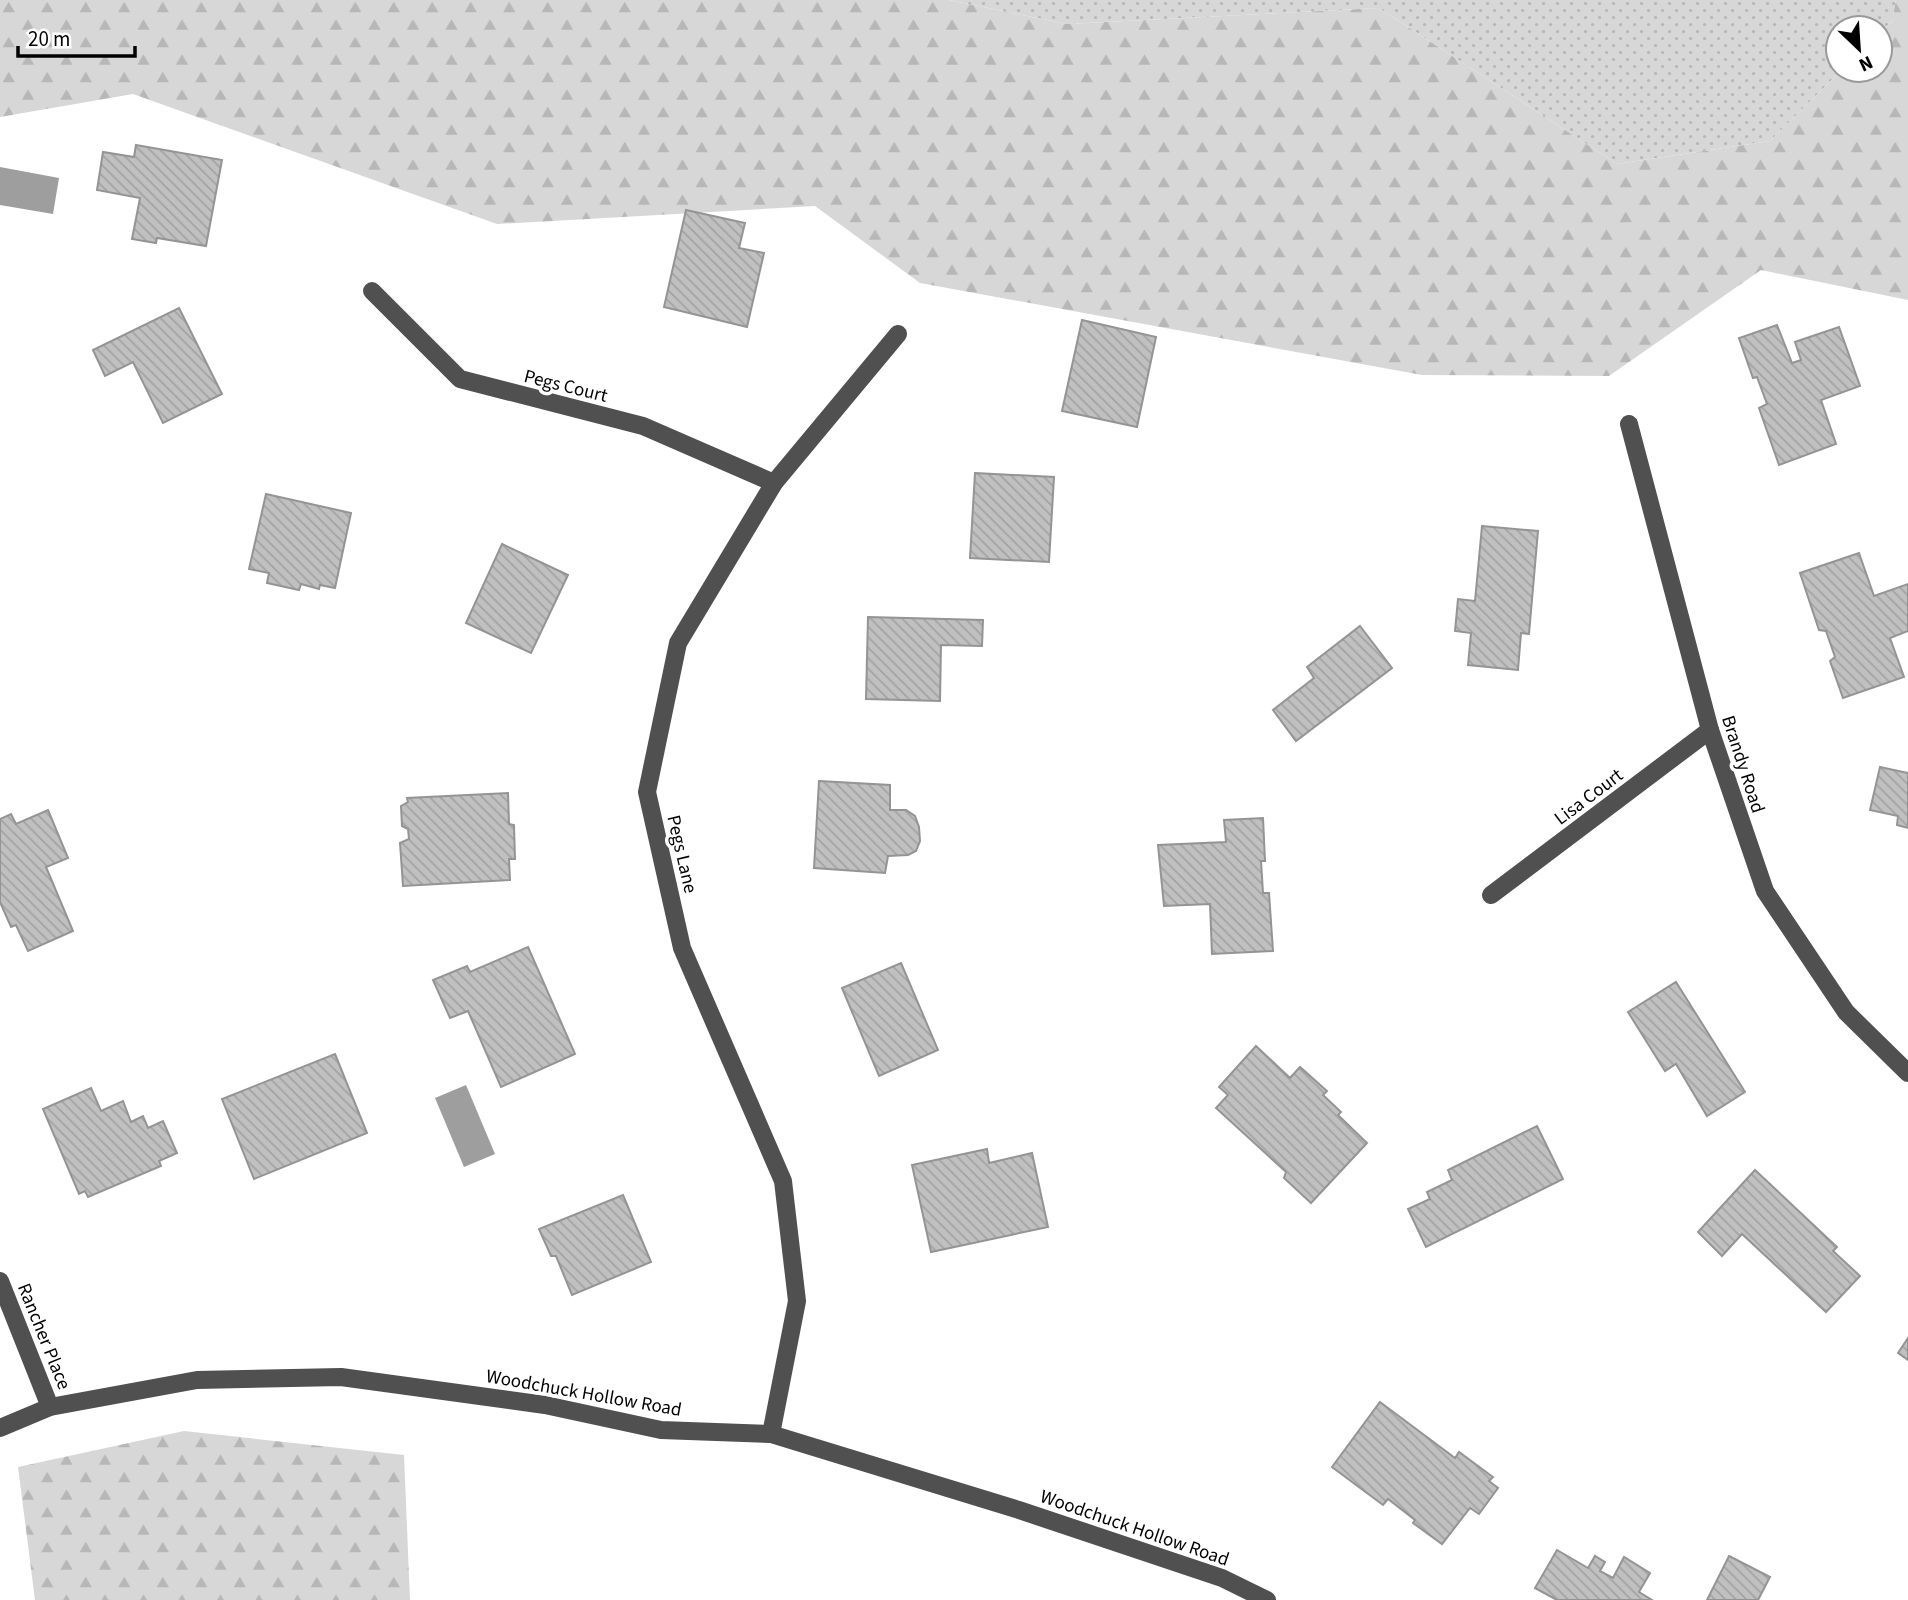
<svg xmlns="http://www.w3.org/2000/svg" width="1908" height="1600" font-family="'Source Sans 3',sans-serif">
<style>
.grass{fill:url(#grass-dots)}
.forest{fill:url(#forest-firs)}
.water{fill:#9e9e9e}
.building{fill:url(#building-back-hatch);stroke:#949494;stroke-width:2}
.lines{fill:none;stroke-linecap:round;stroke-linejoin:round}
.minor{stroke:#505050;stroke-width:18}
.labels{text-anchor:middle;stroke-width:7;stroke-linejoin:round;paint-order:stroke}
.street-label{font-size:19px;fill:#000;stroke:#fff}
</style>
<defs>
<pattern id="grass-dots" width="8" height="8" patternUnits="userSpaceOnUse" patternTransform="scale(1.75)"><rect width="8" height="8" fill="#d7d7d7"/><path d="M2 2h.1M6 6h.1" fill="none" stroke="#b7b7b7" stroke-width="1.8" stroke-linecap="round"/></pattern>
<pattern id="forest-firs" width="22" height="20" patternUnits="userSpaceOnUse" patternTransform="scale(1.75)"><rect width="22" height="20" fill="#d7d7d7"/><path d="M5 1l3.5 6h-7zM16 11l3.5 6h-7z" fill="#b7b7b7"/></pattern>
<pattern id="building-back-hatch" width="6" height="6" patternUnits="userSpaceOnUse" patternTransform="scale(1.75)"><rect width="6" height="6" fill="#c0c0c0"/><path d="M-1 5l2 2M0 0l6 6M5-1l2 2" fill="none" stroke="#a3a3a3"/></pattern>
</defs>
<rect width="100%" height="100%" fill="#fff"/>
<path class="grass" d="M949,0H1896L1892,21L1880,33V28H1838V70H1842L1770,141L1617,164L1379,8L1067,24Z"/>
<g class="forest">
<path d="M0,0H949L1067,24L1379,8L1617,164L1770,141L1842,70H1880V33L1892,21L1896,0H1908V300L1761,270L1609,376L1422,375L920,283L815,206L497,224L133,94L0,117Z"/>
<path d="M184,1431L404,1455L410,1600H35L18,1467Z"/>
</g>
<g class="water">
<path d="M0,167L59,178L53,214L0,205Z"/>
<path d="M466,1085L495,1154L464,1167L435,1098Z"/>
</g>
<g class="building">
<path d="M136,145L222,160L206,246L157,238L156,243L132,239L140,198L97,190L103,152L134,157Z"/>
<path d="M686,210L745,223L739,248L764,253L747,327L664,307Z"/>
<path d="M179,308L222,394L163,423L133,362L105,376L93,350Z"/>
<path d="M1082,320L1156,337L1137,427L1062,411Z"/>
<path d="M1777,325L1792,363L1801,360L1795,342L1839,327L1860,386L1821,400L1836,444L1779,465L1759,408L1767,404L1757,377L1753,378L1739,338Z"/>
<path d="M975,473L1054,477L1049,562L970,558Z"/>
<path d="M266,494L351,513L335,588L320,585L319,589L301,584L299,590L267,583L269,573L249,569Z"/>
<path d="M1482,526L1538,531L1529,634L1521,633L1518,670L1468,665L1471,633L1455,631L1458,599L1475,601Z"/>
<path d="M502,544L568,575L531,653L466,623Z"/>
<path d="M1859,553L1874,596L1908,584V631L1890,638L1904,677L1843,698L1830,661L1835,657L1826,631L1819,630L1800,573Z"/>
<path d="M868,617L983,620L982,646L941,645L940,701L866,699Z"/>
<path d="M1360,626L1392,668L1296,741L1273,710L1314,678L1307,667Z"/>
<path d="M1880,767L1908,773V828L1897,825L1898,816L1870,810Z"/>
<path d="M819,781L890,785V810H906L915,816L919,827L920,841L916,851L908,855L888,856L885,873L814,868Z"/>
<path d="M508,793L509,824L514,825L515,859H509L510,880L403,886L400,843L409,839L408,829L402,826L401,806L408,802L407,798Z"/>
<path d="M48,810L68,858L46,867L73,931L28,951L16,925L11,927L0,902V819L11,814L16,824Z"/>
<path d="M1263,818L1265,861H1261L1263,893H1269L1273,951L1212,954L1210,904L1164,906L1158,845L1226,842L1224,820Z"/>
<path d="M528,947L575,1054L501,1087L468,1011L450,1018L433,980L467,966L470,972Z"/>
<path d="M901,963L938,1050L879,1076L842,988Z"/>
<path d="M1676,982L1745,1092L1707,1116L1676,1064L1665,1071L1628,1012Z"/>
<path d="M1256,1046L1290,1078L1300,1067L1327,1091L1323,1095L1341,1112L1338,1115L1367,1143L1311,1203L1284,1178L1286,1172L1216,1108L1228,1095L1219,1087Z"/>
<path d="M335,1054L367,1133L254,1179L222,1099Z"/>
<path d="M91,1088L101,1111L123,1101L131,1122L143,1116L148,1128L163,1121L177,1153L159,1161L161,1166L88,1197L85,1191L79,1194L43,1109Z"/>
<path d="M1537,1126L1563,1179L1426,1247L1408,1209L1430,1199L1427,1192L1452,1180L1448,1170Z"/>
<path d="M987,1149L989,1163L1032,1153L1048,1227L931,1252L912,1165Z"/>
<path d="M1755,1170L1837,1247L1833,1251L1860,1276L1826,1312L1742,1234L1722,1256L1698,1232Z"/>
<path d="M623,1195L651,1262L572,1295L556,1256H551L539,1229Z"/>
<path d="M1908,1338V1360L1898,1353Z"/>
<path d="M1380,1402L1455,1458L1459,1452L1493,1477L1489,1481L1498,1488L1479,1514L1470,1508L1442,1544L1413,1523L1415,1520L1388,1499L1383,1505L1332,1467Z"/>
<path d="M1557,1550L1588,1568L1595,1556L1605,1562L1600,1571L1613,1578L1624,1557L1650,1573L1639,1592L1652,1600H1557L1535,1588Z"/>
<path d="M1729,1556L1770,1577L1758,1600H1707Z"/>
</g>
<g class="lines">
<g class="minor">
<path d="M372,291L460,379L643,426L774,483"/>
<path d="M1629,424L1710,730L1765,891L1846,1012L1908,1073"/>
<path d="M1491,895L1710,730"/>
<path d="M0,1281L50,1407"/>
<path d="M0,1428L50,1407L197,1380L341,1377L545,1405L661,1430L771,1434L1019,1510L1222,1578L1267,1600"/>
<path d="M771,1434L797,1301L783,1181L682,948L647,792L678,643L774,483L898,334"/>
</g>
</g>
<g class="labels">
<g class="street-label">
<text transform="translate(566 385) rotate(14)" y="7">Pegs Court</text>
<text transform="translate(1744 764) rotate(72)" y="7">Brandy Road</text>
<text transform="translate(1588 796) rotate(-37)" y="7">Lisa Court</text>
<text transform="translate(683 854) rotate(77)" y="7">Pegs Lane</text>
<text transform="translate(45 1336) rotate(68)" y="7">Rancher Place</text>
<text transform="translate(584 1392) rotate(10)" y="7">Woodchuck Hollow Road</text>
<text transform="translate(1135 1527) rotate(19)" y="7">Woodchuck Hollow Road</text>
</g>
</g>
<g transform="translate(1859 49) rotate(155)"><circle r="33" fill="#ffffff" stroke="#999999" stroke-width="2"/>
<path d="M0-5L12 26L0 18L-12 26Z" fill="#000000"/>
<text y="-10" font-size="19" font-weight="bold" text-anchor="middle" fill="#000000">N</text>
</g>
<path d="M18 46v10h117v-10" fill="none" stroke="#000000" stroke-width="3.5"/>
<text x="28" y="46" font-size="21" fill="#000000" stroke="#ffffff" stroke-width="5" paint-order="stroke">20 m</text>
</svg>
